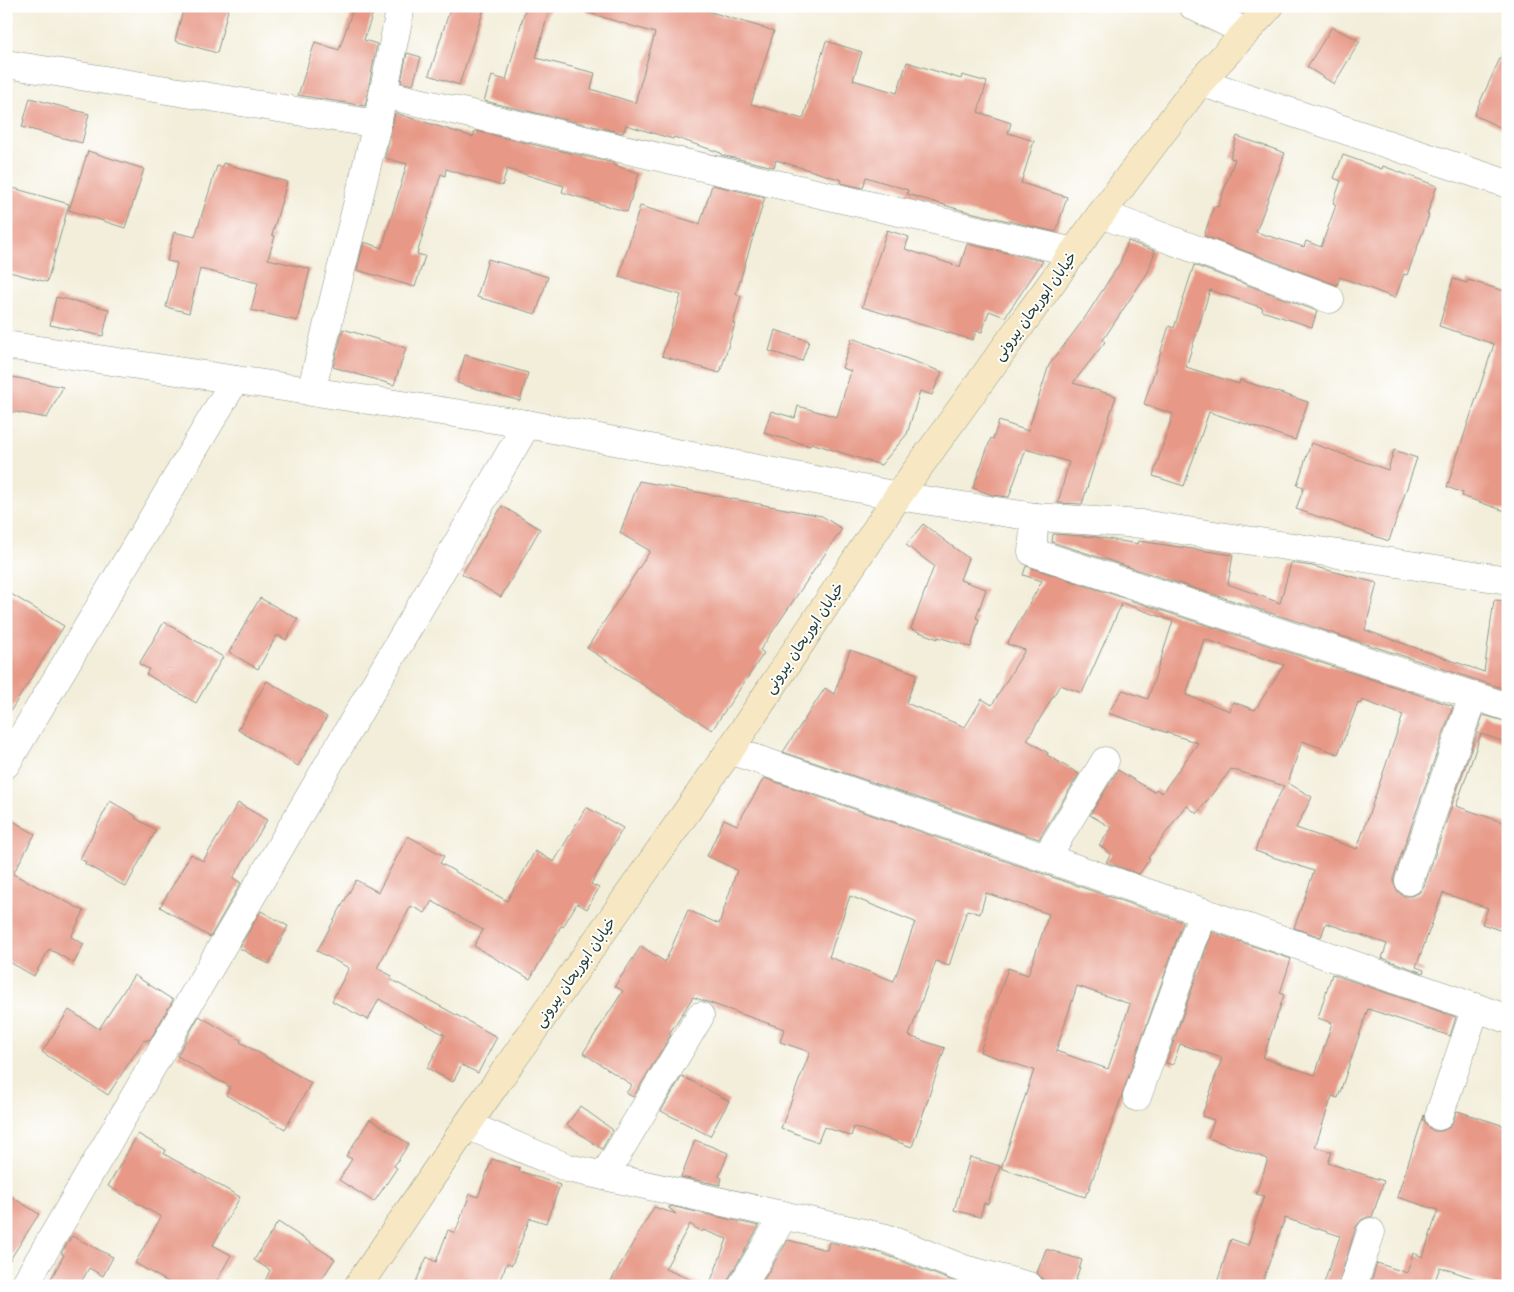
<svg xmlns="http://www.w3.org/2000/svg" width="1514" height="1292" font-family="'Gochi Hand','Playpen Sans Arabic',sans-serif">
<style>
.building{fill:#e79886;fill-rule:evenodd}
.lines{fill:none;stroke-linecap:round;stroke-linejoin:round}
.street-casing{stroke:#899687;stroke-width:29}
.secondary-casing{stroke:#899687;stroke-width:29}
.street{stroke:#fff;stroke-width:28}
.secondary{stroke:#f7e8c3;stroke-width:28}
.labels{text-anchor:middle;stroke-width:4;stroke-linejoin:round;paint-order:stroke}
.street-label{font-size:15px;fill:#1f3d34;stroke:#fff}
</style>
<rect width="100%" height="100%" fill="#fff"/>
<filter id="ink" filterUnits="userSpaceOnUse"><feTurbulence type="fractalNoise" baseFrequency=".02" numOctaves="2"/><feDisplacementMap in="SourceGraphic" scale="10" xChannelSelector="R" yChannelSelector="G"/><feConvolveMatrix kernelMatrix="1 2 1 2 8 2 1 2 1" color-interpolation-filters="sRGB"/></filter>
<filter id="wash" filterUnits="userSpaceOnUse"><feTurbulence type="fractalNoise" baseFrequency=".0096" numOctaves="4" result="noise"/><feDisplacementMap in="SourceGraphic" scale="20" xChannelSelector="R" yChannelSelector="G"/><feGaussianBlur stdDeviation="1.12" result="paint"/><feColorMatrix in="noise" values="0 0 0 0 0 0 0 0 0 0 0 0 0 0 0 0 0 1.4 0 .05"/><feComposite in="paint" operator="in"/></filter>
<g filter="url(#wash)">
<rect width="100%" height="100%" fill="#f3eeda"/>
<g id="blocks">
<g class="building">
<path d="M184,6H229L217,53L175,41Z"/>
<path d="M354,6H375L364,40L377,44L365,106L298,95L315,42L339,50Z"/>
<path d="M451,6H485L459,85L429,75Z"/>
<path d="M526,6H550L536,58L595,73L591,89L635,103L655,33L586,12L587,6H691L774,31L751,104L803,119L826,41L862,52L853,80L897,93L907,62L961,79L962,75L987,82L978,112L1011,123L1008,133L1034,141L1021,183L1067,197L1056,232L961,210L907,194L908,190L866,177L863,188L841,183L842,180L776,160L774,167L721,155V153L674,137L673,139L626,125L623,133L484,101L492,76L506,80Z"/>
<path d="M1332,27L1360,41L1334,84L1307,67Z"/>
<path d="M1508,41V131L1474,115Z"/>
<path d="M407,53L421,57L413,85L401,82Z"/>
<path d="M30,98L89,114L82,143L22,127Z"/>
<path d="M395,113L473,137L475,131L614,163L613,165L639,173L627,212L562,192L564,186L507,169L502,186L446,169L445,176L441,174L417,254L425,256L415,287L357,270L364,242L382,248L407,164L385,158Z"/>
<path d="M1237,136L1285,153L1256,232L1304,247L1306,241L1321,247L1336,205L1333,203L1341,181L1334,178L1343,155L1382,169L1383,166L1437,186L1427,214L1429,215L1407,275L1404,274L1395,298L1340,277L1337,285L1204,236L1214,206L1218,207L1235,159L1230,158Z"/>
<path d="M88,151L144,169L125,228L69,210Z"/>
<path d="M223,163L287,182L272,235L275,236L268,259L310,269L297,321L251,310L258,283L200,269L189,313L166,307L177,263L167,261L174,232L195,237L217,166L222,167Z"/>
<path d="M712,185L765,197L736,294L741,296L733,324H735L720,373L662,356L681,295L619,277L640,206L700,224Z"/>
<path d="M6,186L69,204L47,282L6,271Z"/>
<path d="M887,230L909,237L905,249L960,267L967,244L1043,261L1005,317L989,311L982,332L976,331L973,340L862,307Z"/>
<path d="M1128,241L1155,251L1148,272L1103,340L1105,342L1073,383L1116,396L1082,504L1058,503L1069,462L1026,449L1009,497L992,495L973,488L991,438L993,439L999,421L1028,431L1049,365L1084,319L1120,263Z"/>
<path d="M488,259L548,277L536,314L477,297Z"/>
<path d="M1194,265L1317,311L1312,327L1262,311L1263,308L1210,290L1186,367L1239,384L1240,380L1308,402L1295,440L1209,412L1184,486L1153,476L1173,414L1144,404L1169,326L1174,328Z"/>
<path d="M1453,279L1467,283L1468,280L1508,292V512L1462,496L1463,493L1447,487L1494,344L1439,326Z"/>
<path d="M56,297L109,309L103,336L50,325Z"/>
<path d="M343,329L406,348L394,385L333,367Z"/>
<path d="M775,330L809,341L802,361L769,351Z"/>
<path d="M852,338L942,372L932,395L920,391L907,434L881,465L811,443L810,446L764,433L771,411L795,418L798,406L837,417L851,371L842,368Z"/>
<path d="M465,355L528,373L520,401L457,383Z"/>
<path d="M13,377L63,387L47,418L16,412H6V380L12,381Z"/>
<path d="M1311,443L1388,470L1394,450L1417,458L1389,541L1296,509L1304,487L1297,485Z"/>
<path d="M639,481L822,516L842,529L760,650L764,653L712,730L587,648L650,551L620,533Z"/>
<path d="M502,506L540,529L501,597L462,574Z"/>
<path d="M923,524L968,558L960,580L986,589L976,618L979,619L971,647L938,637V639L911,629L934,566L906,545Z"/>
<path d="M1053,534L1096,537L1138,544L1139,541L1233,555L1228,584L1280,603L1291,563L1312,566L1377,583L1365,630L1484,672L1494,600L1508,601V690L1052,542Z"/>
<path d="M1026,566L1453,706L1394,876V883L1397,891L1404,896H1411L1419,893L1424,886L1483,715L1508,722V743L1481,734L1456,806L1508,824V933L1482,924L1488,908L1443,893L1416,967L1424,970L1423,973L1382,958L1387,944L1326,923L1321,937L1294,928L1314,871L1255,851L1265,823L1284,786L1231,769L1197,814L1186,805L1148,858L1150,859L1139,874L1106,862L1111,854L1099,845L1112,828L1090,815L1118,770L1154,792L1156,789L1162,793L1198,743L1108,713L1123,690L1148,699L1173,621L1122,603L1082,693L1060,685L1027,740L1048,753L1047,755L1079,774L1039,839L783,752L825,688L834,694L850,650L917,674L906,703L965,727L982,699L992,705L1025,650L1007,644L1042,581L1023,575ZM1204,639L1284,665L1255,710L1233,702L1230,711L1186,695ZM1362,700L1403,715L1357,849L1296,828L1312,797L1288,783L1302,741L1338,754L1358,703L1360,704Z"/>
<path d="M6,591L64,626L6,718Z"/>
<path d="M260,598L298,619L286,640L277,635L258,669L229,652Z"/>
<path d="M164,622L223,657L196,703L146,674L149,669L139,664Z"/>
<path d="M267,681L327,717L298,766L238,730Z"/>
<path d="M764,778L1183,922L1088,1192H1087L1085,1197L1001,1168L1034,1070L980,1052L1008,968L1028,975L1049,914L986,893L980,914L967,910L949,966L936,961L909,1036L945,1048L912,1147L854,1127L851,1136L824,1127L818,1142L781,1128L810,1052L780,1042L784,1029L693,997L669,1034L671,1035L633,1097L626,1093L632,1085L583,1053L623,991L615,986L641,946L665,962L688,910L719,924L737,870L707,856L724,819L737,825ZM850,896L915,922L894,981L829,957ZM1077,986L1130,1004L1108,1069L1056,1051Z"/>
<path d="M110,801L136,816L135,818L156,830L126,887L85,864L86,862L80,859Z"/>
<path d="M238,803L267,820L233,878L241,883L210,937L160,907L191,854L203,861Z"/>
<path d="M586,807L623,828L591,884L599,888L587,909L577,903L563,927L561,926L530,979L474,946L483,930L432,901L425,913L411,906L377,968L392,976L390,979L497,1037L478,1073L462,1065L453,1082L427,1068L445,1035L379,999L368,1020L332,1001L349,968L317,951L356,880L378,892L408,836L444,856L440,863L507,901L535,851L554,862Z"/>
<path d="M6,817L35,834L13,874L84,911L71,937L84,944L74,963L49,949L34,976L6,960Z"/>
<path d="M261,911L288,926L269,964L239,948Z"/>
<path d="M1212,932L1291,959L1280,993L1284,995L1263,1058L1315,1075L1332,1023L1318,1018L1332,974L1456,1017L1450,1036L1368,1009L1338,1098L1332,1096L1315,1147L1332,1152L1328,1163L1384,1181L1372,1217H1367L1361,1220L1356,1227L1338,1286H1323L1340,1236L1285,1218L1261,1286H1216L1231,1239L1248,1245L1264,1196L1256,1194L1268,1159L1208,1138L1214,1120L1202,1116L1222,1058L1180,1044L1173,1065L1166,1063Z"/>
<path d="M134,975L173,1000L150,1040L148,1039L147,1041L144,1040L108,1095L42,1052L69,1010L99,1029Z"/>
<path d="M199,1016L241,1040L240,1042L311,1083L285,1129L226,1095L230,1087L177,1056Z"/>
<path d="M682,1076L729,1101L710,1136L661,1111Z"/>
<path d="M580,1106L613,1130L602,1149L567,1125Z"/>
<path d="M1457,1111L1508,1127V1286H1497L1440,1267L1433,1286H1370L1377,1263L1407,1273L1413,1253L1423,1257L1438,1210L1397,1197L1424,1115V1120L1428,1127L1434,1131H1442L1450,1127Z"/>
<path d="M370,1119L409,1144L394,1166L397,1168L374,1202L339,1180L352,1159L346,1156Z"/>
<path d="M138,1134L166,1150L164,1154L240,1197L213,1245L231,1255L214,1286H175L135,1263L161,1217L108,1186Z"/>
<path d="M695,1140L728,1153L719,1177L722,1178L720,1185L681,1177Z"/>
<path d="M970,1157L1000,1166L988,1204L984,1203L980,1217L954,1210Z"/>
<path d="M492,1159L520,1168L519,1171L560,1185L546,1223L530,1218L512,1265L507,1263L497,1286H414L427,1257L436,1262L448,1230L455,1233L470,1194L478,1197Z"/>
<path d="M6,1193L39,1214L6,1266Z"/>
<path d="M670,1206L759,1226L729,1278L726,1286H709L727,1239L703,1230L702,1232L690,1224L665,1269L702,1284V1286H608L654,1207L676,1214L669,1208Z"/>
<path d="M278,1222L335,1259L317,1286H263L270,1270L254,1260Z"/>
<path d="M72,1236L113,1257L103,1276L89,1268L79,1286H47L64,1255L61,1253Z"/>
<path d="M788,1240L827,1250L829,1242L881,1253L965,1286H760Z"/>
<path d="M1046,1249L1082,1260L1074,1286H1064L1043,1280L1037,1273Z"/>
</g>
</g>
</g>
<g filter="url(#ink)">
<use href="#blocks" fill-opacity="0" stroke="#899687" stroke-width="1"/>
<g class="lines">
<defs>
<g id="street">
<path d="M1193,6L1246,32"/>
<path d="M6,64L377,124"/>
<path d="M1200,82L1508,184"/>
<path d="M383,94L1074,252"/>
<path d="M1101,214L1330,299"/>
<path d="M6,345L527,424L898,496L1035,517L1142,524L1508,580"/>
<path d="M311,392L377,124L401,6"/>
<path d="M1035,517L1032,552L1508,707"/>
<path d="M730,750L1203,912L1508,1019"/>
<path d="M6,764L235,380"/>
<path d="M1046,858L1105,761"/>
<path d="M1409,881L1473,696"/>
<path d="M1137,1097L1203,912"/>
<path d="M1439,1116L1476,1007"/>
<path d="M467,1125L568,1168L886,1238L964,1269L1029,1286"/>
<path d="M604,1176L700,1016"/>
<path d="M24,1286L527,424"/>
<path d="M742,1286L784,1215"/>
<path d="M1353,1286L1371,1232"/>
</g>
<path id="secondary" d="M358,1286L467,1125L730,750L898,496L1101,214L1200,82L1270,6"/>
</defs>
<use href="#street" class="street-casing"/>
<use href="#secondary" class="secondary-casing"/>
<use href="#street" class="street"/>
<use href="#secondary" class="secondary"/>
</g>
</g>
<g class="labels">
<g class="street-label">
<text transform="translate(1035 306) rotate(-54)" y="5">خیابان ابوریحان بیرونی</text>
<text transform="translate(804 638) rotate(-56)" y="5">خیابان ابوریحان بیرونی</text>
<text transform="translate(575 972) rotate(-55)" y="5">خیابان ابوریحان بیرونی</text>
</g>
</g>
<rect width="1514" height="1292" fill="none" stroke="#fff" stroke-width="25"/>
</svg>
